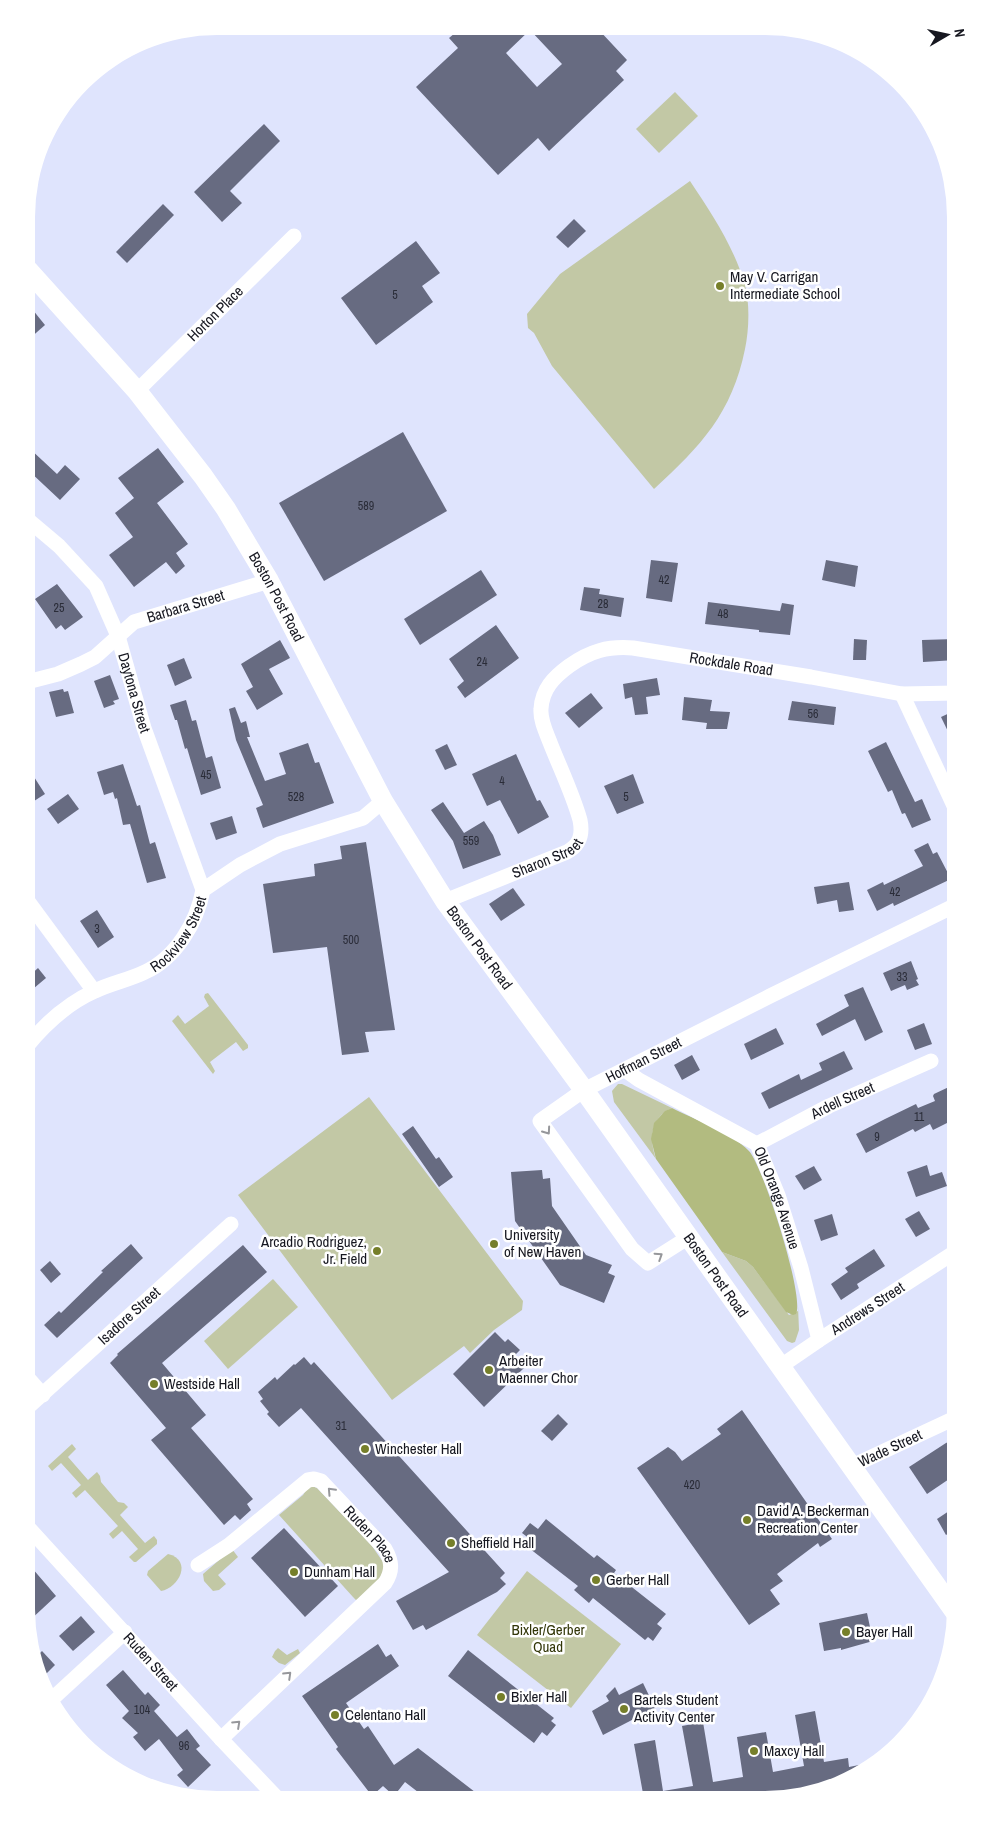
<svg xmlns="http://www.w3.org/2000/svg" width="982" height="1826" font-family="'Archivo Narrow',sans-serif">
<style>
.green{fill:#c2c8a5}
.forest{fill:#b2bb80}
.building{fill:#676b81;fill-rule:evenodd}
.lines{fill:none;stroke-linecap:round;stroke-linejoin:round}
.minor{stroke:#fff;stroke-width:15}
.major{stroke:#fff;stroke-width:20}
.oneway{stroke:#96979b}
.poi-dot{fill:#767f2a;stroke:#fff;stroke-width:2}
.labels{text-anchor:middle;stroke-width:5;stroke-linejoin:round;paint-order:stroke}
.number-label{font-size:12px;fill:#2a2c38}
.poi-label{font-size:15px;fill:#161720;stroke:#fff;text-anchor:start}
.street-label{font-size:15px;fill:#161720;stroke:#fff}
.park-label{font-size:15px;fill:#323608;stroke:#fff}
</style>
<rect width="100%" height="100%" fill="#dfe4fd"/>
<g class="green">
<path d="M675,92L698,116L659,153L636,129Z"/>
<path d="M690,181C712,214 734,247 745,285C750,304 749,330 745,349C732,413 701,446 654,489L552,366L534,333L528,328L527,314L560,274Z"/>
<path d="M208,993L248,1045V1048L243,1051L236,1042L210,1062L215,1071L213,1074L172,1021L178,1015L185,1024L209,1006L204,997L205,994Z"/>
<path d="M618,1084H622L672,1108C650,1118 649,1138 656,1159L614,1102L612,1091Z"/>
<path d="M369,1097L523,1301L522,1310L494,1330L470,1353L464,1346L392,1400L238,1195Z"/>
<path d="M722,1252L746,1261L753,1267L789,1315L798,1311V1306L799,1330L795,1342L792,1343L787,1341Z"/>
<path d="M273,1279L298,1307L228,1369L204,1341Z"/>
<path d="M72,1444L76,1449L68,1457L88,1480L97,1472L100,1476L101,1482L118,1502L124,1503L128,1507L120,1515L145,1543L154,1536L157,1540V1544L136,1562H134L129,1557L138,1549L122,1531L113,1539L109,1534L118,1526L85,1490L76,1498L72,1493L81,1485L61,1463L52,1471L48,1466Z"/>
<path d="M312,1486L317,1488L372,1546L383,1562L384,1568L381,1577L359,1599L356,1600L353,1597L279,1515L303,1495L308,1487Z"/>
<path d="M232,1549L238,1557L218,1575L226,1584L219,1590L213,1591L204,1581L203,1574Z"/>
<path d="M168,1554C193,1560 179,1588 161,1591L147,1575L148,1571Z"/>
<path d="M527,1571L621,1644L571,1708L477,1635Z"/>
<path d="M278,1648L287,1655L298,1649L300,1653L285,1665L279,1663L272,1657L275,1651Z"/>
</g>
<path class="forest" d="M672,1108C695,1120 731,1132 749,1151C763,1166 805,1297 796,1314L793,1315L786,1312L753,1267L746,1261L722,1252L656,1159L651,1139L654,1123L665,1111Z"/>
<g class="building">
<path d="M461,28L598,29L627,60L616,71L624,80L549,151L538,138L498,175L416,87L458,48L449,38ZM530,30L562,64L537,87L506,53Z"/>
<path d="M264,124L280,141L230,191L242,203L222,222L194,192Z"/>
<path d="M163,204L174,215L127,263L116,252Z"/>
<path d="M574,219L586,231L568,248L556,237Z"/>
<path d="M416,241L440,273L422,286L433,302L376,345L341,298Z"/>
<path d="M28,304L45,325L28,340Z"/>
<path d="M403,432L447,511L324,581L279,503Z"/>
<path d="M28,447L57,474L65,465L80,479L60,500L28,470Z"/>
<path d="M158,448L184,482L157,503L188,544L176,553L185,566L176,574L166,562L134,587L109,555L133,537L115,513L134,498L118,478Z"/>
<path d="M651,560L678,563L672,602L646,598Z"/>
<path d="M826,560L858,566L855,587L822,580Z"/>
<path d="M481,570L497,595L420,645L404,619Z"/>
<path d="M57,584L83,617L65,630L61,625L56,629L35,599Z"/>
<path d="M584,587L600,589L599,594L624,598L621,617L580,610Z"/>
<path d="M708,602L780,611L782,603L794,605L790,635L759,632V630L705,624Z"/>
<path d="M496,625L519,658L465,698L457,687L464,681L449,659Z"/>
<path d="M854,639L867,640L866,660H853Z"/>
<path d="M955,639L956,660L923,662L922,640Z"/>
<path d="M280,640L290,658L269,669L283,694L257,710L246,691L253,687L241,664Z"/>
<path d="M184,658L192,678L175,686L167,665Z"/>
<path d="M110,675L119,699L113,701L115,704L104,708L94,681Z"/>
<path d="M657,678L660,695L646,697L648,714L635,715L632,697L625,699L623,684Z"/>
<path d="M63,689L64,692L68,691L74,713L56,717L49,692Z"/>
<path d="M591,693L603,708L579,728L565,713Z"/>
<path d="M684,697L712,700L710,711L730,712L727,729H706L707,723L682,720Z"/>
<path d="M186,700L192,721L196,720L206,758L212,756L221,788L201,795L187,748L185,749L177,720H175L170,705Z"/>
<path d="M792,701L836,707L834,725L788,720Z"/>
<path d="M235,707L241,723L246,721L250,737H247L265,781L286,774L279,753L308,743L315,763L319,762L334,803L263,828L256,808L263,805L236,740L229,709Z"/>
<path d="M956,710V748L941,717Z"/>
<path d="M886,742L915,802L922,799L931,820L912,828L905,813L902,814L892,790L888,792L868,751Z"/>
<path d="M447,744L457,765L445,770L435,750Z"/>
<path d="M516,754L537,801L540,800L549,817L518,834L500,800L487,806L472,774Z"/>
<path d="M123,764L137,806L140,805L150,844L155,842L166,878L147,883L130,824L123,825L117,798L115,799L113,792L104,795L97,772Z"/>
<path d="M27,766L45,794L31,803L27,796Z"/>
<path d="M633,774L644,803L617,814L604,786Z"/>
<path d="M68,794L79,809L58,824L47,809Z"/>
<path d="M443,802L464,833L484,821L493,835L501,855L463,869L453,841L431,810Z"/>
<path d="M232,816L237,833L216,840L210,823Z"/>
<path d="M366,842L395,1030L365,1032L369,1052L342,1055L327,947L273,953L263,884L315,876L314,864L342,859L340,846Z"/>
<path d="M928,843L933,854L937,852L951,879L894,906L893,903L877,911L867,890L883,882L884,885L923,866L914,850Z"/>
<path d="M849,882L854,910L839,912L837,900L817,904L814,887Z"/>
<path d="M513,888L525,905L501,921L489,904Z"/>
<path d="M97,910L114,937L98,948L80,921Z"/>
<path d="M911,961L918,979L916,980L919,985L907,990L905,985L891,991L883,973Z"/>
<path d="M38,968L46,978L27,994V978Z"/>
<path d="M863,987L883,1032L865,1041L855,1019L822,1036L816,1024L849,1006L844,995Z"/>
<path d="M924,1023L932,1044L915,1050L907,1030Z"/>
<path d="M776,1028L784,1044L751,1060L744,1044Z"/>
<path d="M844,1051L853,1069L769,1109L761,1093L799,1074L801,1080L822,1070L819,1063Z"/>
<path d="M692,1055L700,1070L682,1080L674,1065Z"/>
<path d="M951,1086L955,1096V1119L933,1130L930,1124L915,1132L913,1129L866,1153L856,1134L885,1119L916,1104L918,1108L935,1101L933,1096L934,1094Z"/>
<path d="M413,1126L436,1159L439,1157L453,1177L439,1187L402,1134Z"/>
<path d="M927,1165L930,1176L942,1172L947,1186L916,1197L907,1172Z"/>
<path d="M814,1166L822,1180L804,1190L795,1176Z"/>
<path d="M542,1170L543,1179L550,1178L552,1206L586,1255L612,1265L608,1273L615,1276L604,1303L560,1285L515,1221L511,1172Z"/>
<path d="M919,1211L930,1229L916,1237L905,1219Z"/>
<path d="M832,1214L838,1235L821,1241L814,1220Z"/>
<path d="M131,1244L143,1258L57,1338L44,1325L59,1311L61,1313L103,1272L101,1271Z"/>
<path d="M243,1245L267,1272L162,1363L206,1415L191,1428L253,1499L247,1504L251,1510L240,1520L235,1515L224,1525L151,1440L166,1428L110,1363L118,1355L117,1354Z"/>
<path d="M874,1249L885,1266L857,1284L859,1288L841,1300L831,1284L848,1272L845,1268Z"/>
<path d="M50,1261L61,1274L51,1283L40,1270Z"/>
<path d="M495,1332L505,1342L508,1339L520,1350L514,1356L525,1367L484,1407L453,1374Z"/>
<path d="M304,1357L311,1365L314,1362L505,1573L500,1578L506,1584L497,1592L426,1630L423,1625L413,1630L396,1601L449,1572L301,1408L279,1427L267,1414L269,1412L260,1401L263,1399L258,1392L275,1377L277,1380L294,1364L295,1365Z"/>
<path d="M742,1410L832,1539L820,1547L818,1543L777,1574L783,1581L770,1590L780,1604L749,1625L637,1468L668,1447L675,1452L682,1461L721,1434L717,1429Z"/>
<path d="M558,1414L568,1424L552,1441L541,1431Z"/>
<path d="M955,1439V1475L927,1494L909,1467L946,1443Z"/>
<path d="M955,1507V1529L946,1535L937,1519Z"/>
<path d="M546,1519L594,1558L597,1555L616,1570L614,1573L666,1614L657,1624L662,1628L653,1641L648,1637L645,1640L593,1598L589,1603L574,1590L578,1586L525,1545L530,1539L522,1533L530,1523L538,1529Z"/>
<path d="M284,1528L338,1586L305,1617L251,1558Z"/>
<path d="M26,1561L56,1596L28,1622L27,1611L30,1606L26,1601Z"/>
<path d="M867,1613L873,1641L841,1650V1648L824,1651L819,1623Z"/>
<path d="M81,1616L95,1632L73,1651L59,1636Z"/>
<path d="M378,1644L386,1657L391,1654L399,1666L346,1703L364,1729L368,1726L394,1765L418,1748L484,1799H427L405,1782L394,1796L383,1786L372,1796L336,1749L338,1747L302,1696Z"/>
<path d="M468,1650L554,1718L551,1721L556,1725L547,1736L542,1732L534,1743L448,1676Z"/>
<path d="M42,1651L55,1665L41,1679L36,1670L35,1658Z"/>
<path d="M123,1670L145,1695L148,1692L160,1705L154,1711L177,1737L187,1729L200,1746L196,1749L211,1765L188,1787L177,1775L183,1770L159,1739L145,1751L133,1737L138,1733L122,1718L129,1711L106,1685Z"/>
<path d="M643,1683L655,1708L603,1735L592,1711L609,1701L606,1696L615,1687L619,1695Z"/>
<path d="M815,1711L824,1762L848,1758L849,1767L874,1762L875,1764L871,1767L826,1790L765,1800L644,1799L634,1744L655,1740L663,1791L693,1786L682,1726L703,1722L713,1782L743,1777L737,1737L766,1732L773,1772L804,1766L795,1715Z"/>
</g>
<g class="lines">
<g class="minor">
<path id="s1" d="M137,391L294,236"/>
<path id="s2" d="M27,519L59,546L96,586L118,636L144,728L203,890"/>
<path id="s3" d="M27,682L58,674L81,664L95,657L134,622L269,581"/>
<path d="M902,694L956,810"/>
<path d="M27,900L94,991"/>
<path id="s4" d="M445,901L567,852C580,845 583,835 580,820C573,795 561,770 551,745C547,734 540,721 541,709C542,689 554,677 569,666C590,651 608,646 633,648L811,677L902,694L956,693"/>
<path id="s5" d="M27,1046C45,1024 68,1003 95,991C111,983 129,980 145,972C176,958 197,922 203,890L240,865L280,844L363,818L383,801"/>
<path id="s6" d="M625,1070L639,1080L757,1144L778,1195L801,1268L819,1340"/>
<path id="s7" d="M757,1144L829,1106L931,1061"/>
<path id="s8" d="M689,1237L648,1263L632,1249L540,1121L584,1090L770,996L956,905"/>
<path id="s9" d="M781,1366L819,1340L955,1252"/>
<path d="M27,1377L43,1395"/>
<path id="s10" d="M26,1409L231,1224"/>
<path id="s11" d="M852,1466L955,1418"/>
<path id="s12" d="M26,1525L221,1739L277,1798"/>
<path id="s13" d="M198,1565L229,1545L308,1480L314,1479L321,1481L385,1549C392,1561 393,1571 385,1583L221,1739"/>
<path d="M51,1700L125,1632"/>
</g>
<path class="major" id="s14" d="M28,270L137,391L203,476L226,509L269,581L383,801L445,901L584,1090L955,1612"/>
</g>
<defs><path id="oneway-chevron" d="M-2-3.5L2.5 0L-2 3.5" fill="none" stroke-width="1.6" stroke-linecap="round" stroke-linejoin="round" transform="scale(1.25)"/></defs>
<g class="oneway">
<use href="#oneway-chevron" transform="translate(547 1131) rotate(55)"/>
<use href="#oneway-chevron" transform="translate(659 1256) rotate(-33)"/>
<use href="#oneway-chevron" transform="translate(331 1491) rotate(-133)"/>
<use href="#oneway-chevron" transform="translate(288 1675) rotate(-44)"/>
<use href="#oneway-chevron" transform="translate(237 1724) rotate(-43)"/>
</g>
<g class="poi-dot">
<circle cx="720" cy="286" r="5"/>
<circle cx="494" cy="1244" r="5"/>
<circle cx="377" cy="1251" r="5"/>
<circle cx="489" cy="1370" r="5"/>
<circle cx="154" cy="1384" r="5"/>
<circle cx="365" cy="1449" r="5"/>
<circle cx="747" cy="1520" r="5"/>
<circle cx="451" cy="1543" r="5"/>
<circle cx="294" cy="1572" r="5"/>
<circle cx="596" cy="1580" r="5"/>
<circle cx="846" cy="1632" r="5"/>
<circle cx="501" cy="1697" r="5"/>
<circle cx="624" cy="1709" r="5"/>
<circle cx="335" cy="1715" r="5"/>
<circle cx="754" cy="1751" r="5"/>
</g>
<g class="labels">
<g class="number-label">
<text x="395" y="299">5</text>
<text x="366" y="510">589</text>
<text x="664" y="584">42</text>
<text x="603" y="608">28</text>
<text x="59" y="612">25</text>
<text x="723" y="618">48</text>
<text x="482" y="666">24</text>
<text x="813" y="718">56</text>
<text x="206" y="779">45</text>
<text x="502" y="785">4</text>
<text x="296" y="801">528</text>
<text x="626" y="801">5</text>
<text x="471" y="845">559</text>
<text x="895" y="896">42</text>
<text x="97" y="933">3</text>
<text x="351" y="944">500</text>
<text x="902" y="981">33</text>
<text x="919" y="1121">11</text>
<text x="877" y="1141">9</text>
<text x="341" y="1430">31</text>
<text x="692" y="1489">420</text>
<text x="142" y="1714">104</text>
<text x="184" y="1750">96</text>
</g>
<g class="poi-label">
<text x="730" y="282">May V. Carrigan<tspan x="730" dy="17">Intermediate School</tspan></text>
<text x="504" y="1240">University<tspan x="504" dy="17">of New Haven</tspan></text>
<text x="367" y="1247" text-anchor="end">Arcadio Rodriguez,<tspan x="367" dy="17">Jr. Field</tspan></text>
<text x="499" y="1366">Arbeiter<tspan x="499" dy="17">Maenner Chor</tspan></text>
<text x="164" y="1389">Westside Hall</text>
<text x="375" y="1454">Winchester Hall</text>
<text x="757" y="1516">David A. Beckerman<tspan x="757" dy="17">Recreation Center</tspan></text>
<text x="461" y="1548">Sheffield Hall</text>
<text x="304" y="1577">Dunham Hall</text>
<text x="606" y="1585">Gerber Hall</text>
<text x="856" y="1637">Bayer Hall</text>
<text x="511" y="1702">Bixler Hall</text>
<text x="634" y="1705">Bartels Student<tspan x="634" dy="17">Activity Center</tspan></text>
<text x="345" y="1720">Celentano Hall</text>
<text x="764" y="1756">Maxcy Hall</text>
</g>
<g class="street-label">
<text dy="5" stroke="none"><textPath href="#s1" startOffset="110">Horton Place</textPath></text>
<text dy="5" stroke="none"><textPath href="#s14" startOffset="412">Boston Post Road</textPath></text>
<text dy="5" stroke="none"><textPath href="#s3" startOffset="179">Barbara Street</textPath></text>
<text dy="5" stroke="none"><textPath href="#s4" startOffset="508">Rockdale Road</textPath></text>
<text dy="5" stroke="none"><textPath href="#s2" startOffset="210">Daytona Street</textPath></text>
<text dy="5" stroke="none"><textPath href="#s4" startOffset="111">Sharon Street</textPath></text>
<text dy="5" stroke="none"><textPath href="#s5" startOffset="194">Rockview Street</textPath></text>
<text dy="5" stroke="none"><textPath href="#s14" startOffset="818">Boston Post Road</textPath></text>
<text dy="5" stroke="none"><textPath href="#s8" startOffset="348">Hoffman Street</textPath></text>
<text dy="5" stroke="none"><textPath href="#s7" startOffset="96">Ardell Street</textPath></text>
<text dy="5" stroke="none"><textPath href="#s6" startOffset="209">Old Orange Avenue</textPath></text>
<text dy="5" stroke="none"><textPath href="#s14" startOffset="1222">Boston Post Road</textPath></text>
<text dy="5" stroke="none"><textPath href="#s9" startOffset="104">Andrews Street</textPath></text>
<text dy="5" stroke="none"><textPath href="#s10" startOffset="139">Isadore Street</textPath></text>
<text dy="5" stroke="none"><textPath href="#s11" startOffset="42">Wade Street</textPath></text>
<text dy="5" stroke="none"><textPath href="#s13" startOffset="225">Ruden Place</textPath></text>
<text dy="5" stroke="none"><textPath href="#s12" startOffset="185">Ruden Street</textPath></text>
</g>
<g class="park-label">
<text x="548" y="1635">Bixler/Gerber<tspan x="548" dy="17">Quad</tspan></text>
</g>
</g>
<path d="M0 0H982V1826H0ZM217 35H765A182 182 0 0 1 947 217V1609A182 182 0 0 1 765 1791H217A182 182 0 0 1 35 1609V217A182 182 0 0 1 217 35Z" fill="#fff" fill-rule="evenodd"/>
<g transform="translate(947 35) rotate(81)" stroke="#ffffff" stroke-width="4" paint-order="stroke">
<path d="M0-4L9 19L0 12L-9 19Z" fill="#161720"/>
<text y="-8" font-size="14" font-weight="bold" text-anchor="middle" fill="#161720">N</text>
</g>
</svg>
